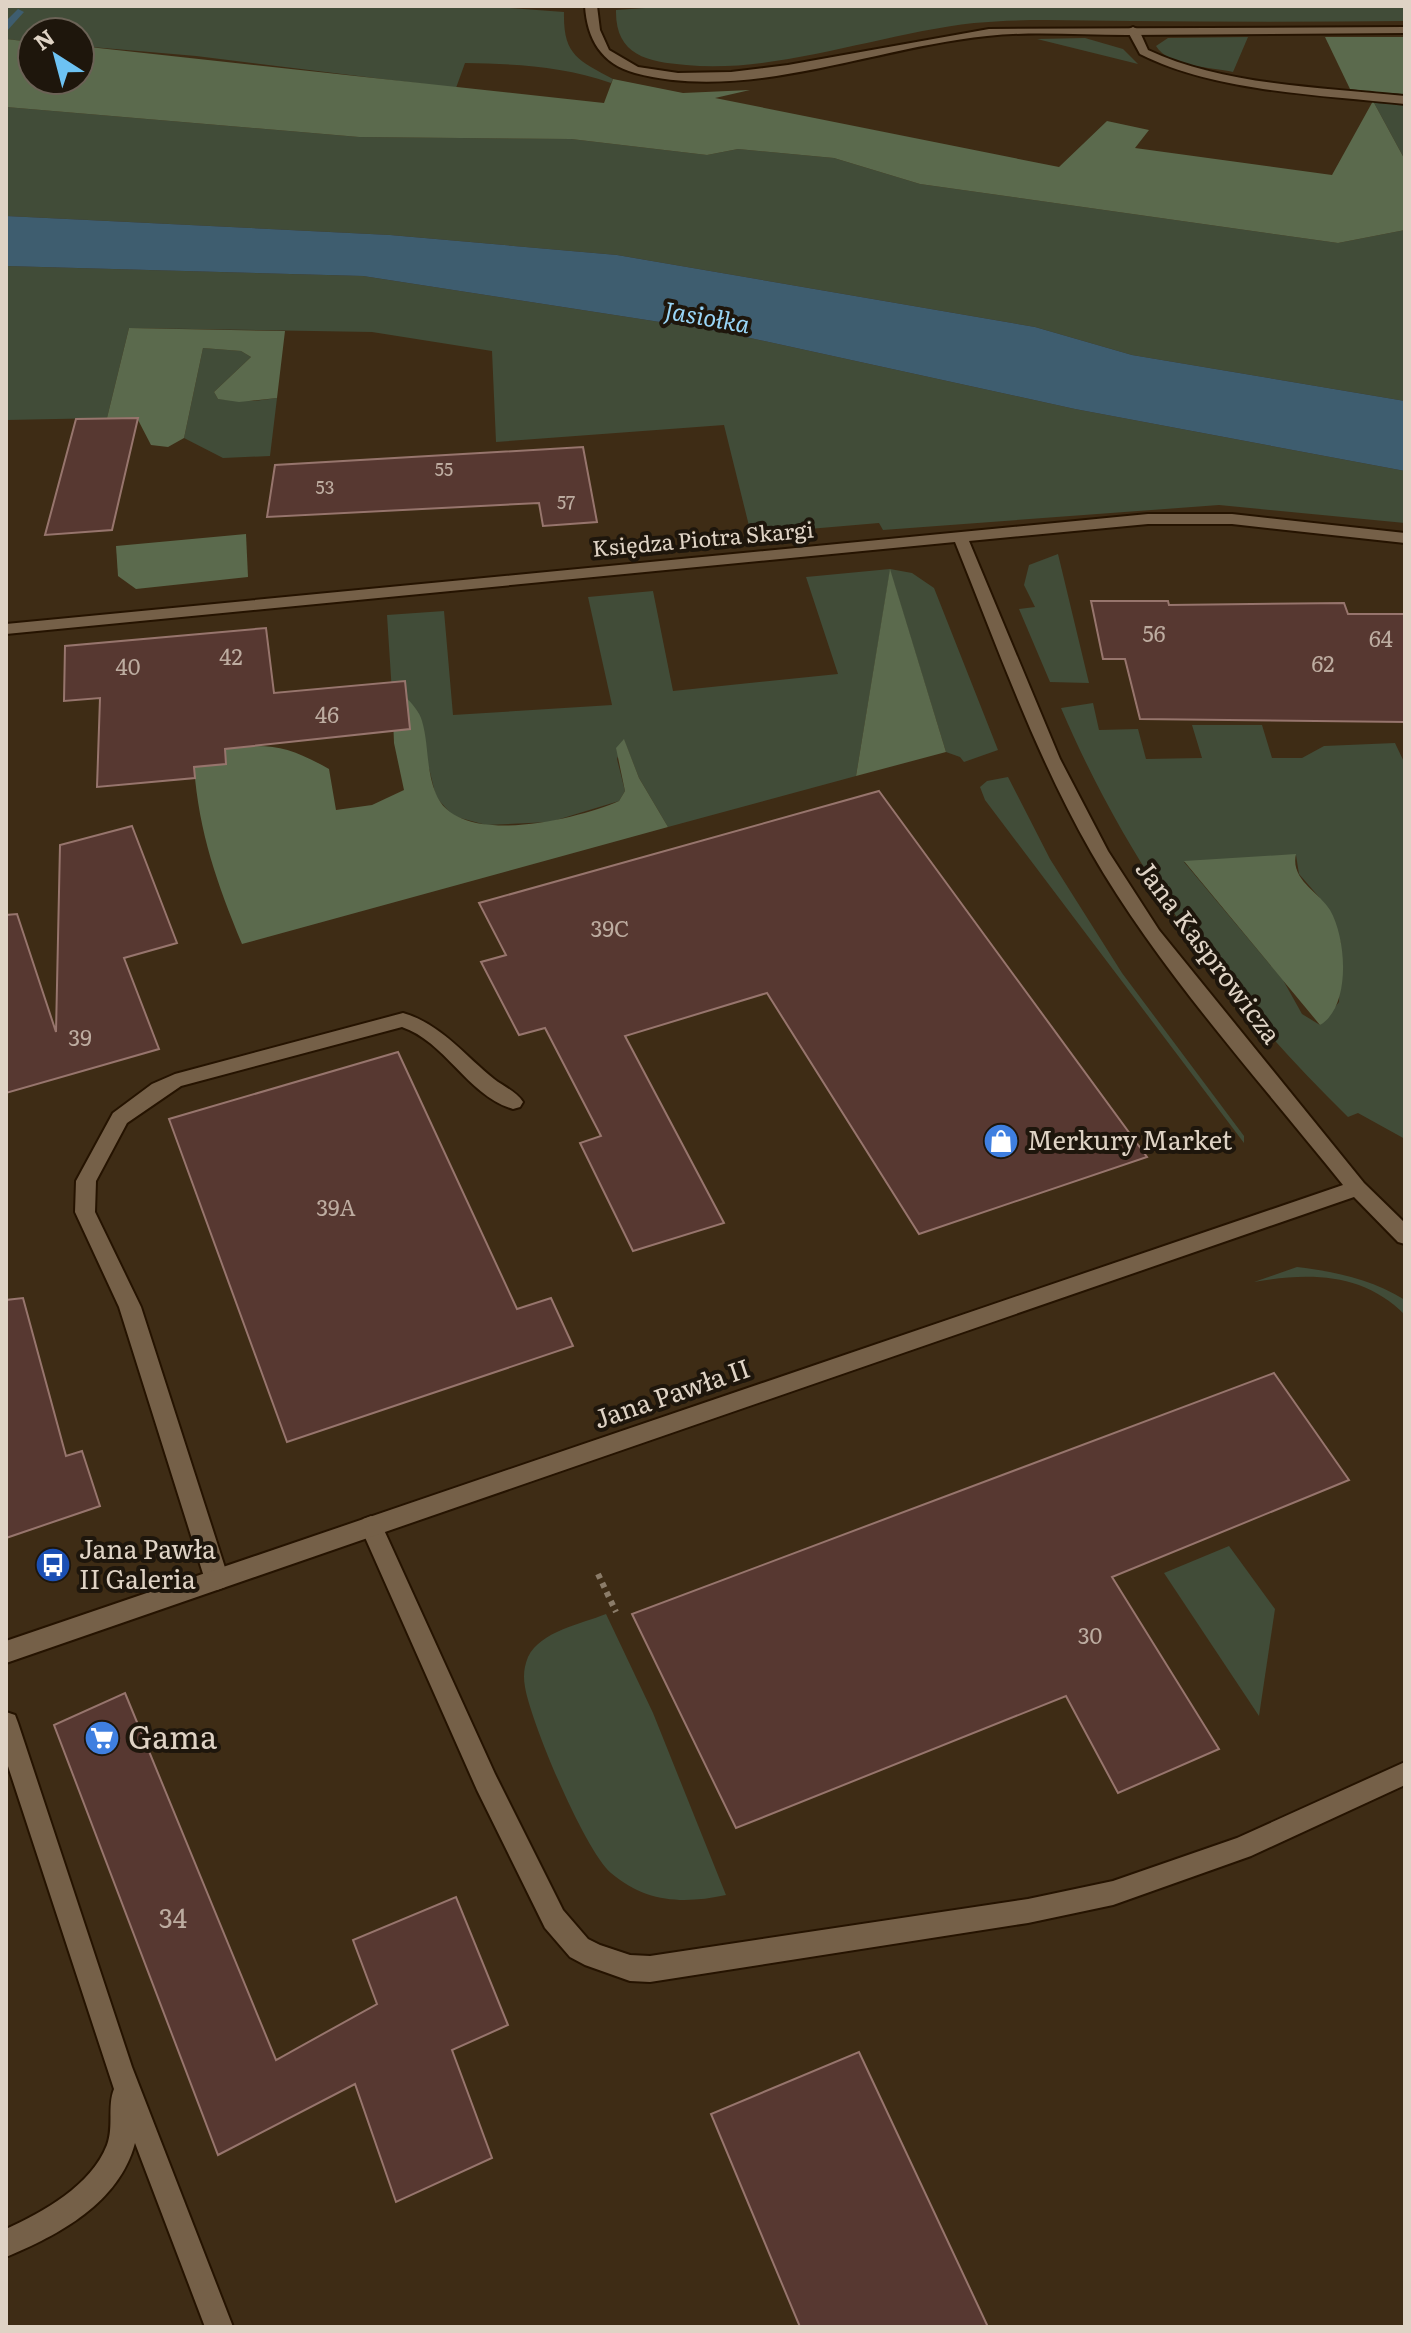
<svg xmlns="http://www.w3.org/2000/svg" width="1411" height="2333" font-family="Literata,serif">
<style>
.green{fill:#414c38;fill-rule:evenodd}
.forest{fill:#5b6a4d}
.water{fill:#3e5d6f}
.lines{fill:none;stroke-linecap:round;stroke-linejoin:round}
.stream{fill:#3e5d6f;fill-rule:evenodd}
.building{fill:#573831;stroke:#97756d;stroke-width:2}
.service-casing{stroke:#251300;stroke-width:4}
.minor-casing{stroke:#251300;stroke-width:4}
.path{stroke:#8b7c69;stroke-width:6;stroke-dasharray:5 5;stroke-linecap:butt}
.service{fill:#756048;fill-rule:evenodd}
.minor{fill:#756048;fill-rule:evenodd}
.labels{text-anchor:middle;stroke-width:8;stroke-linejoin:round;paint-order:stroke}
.far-number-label{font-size:18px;fill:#bdaca0}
.far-street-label{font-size:22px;fill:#dfd3c5;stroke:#1e160c}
.number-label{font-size:22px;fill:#bdaca0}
.far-water-label{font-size:24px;font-style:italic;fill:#9ad6f7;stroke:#1e160c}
.street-label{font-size:26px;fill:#dfd3c5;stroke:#1e160c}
.poi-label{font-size:26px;fill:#dfd3c5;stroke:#1e160c;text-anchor:start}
.near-number-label{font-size:26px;fill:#bdaca0}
.near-poi-label{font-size:32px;fill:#dfd3c5;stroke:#1e160c;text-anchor:start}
</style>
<rect width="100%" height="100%" fill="#3e2c15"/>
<g class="green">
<path d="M674,6H1405V21C1314,22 1223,22 1132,21C1079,21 1026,18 974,23C882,33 776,74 686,65C647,62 615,55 616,10Z"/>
<path d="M6,8H510L564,12C563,55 578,60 613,79L611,83C562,66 517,64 465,63L456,88L196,56L80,46V32H32V42L6,39Z"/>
<path d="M1248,37L1233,72C1211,67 1169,67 1156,46L1168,38Z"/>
<path d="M1085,38L1123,49L1138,64L1037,39Z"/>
<path d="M1373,101L1405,104V160Z"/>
<path d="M6,107L359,137L571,139L707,155L738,149L834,158L920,184L1338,243L1405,230V401L1132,355L1035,327L617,255L390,235L6,216Z"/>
<path d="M6,266L363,276L718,331L1075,409L1405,471V523L1219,505L883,530L879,523L751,534L724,425L496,442L492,351L372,332L129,328L107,418L6,420Z"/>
<path d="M203,348L241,351L251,357L214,392L218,399L254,401L277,398L270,456L223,458L184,438Z"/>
<path d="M1058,554L1089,683L1050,682L1019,609L1035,607L1024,585L1029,565Z"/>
<path d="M890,569L912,573L934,588L998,750L964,762L960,757L946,752L890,571L856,776L668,827L639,778L624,740L617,759L625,791L619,801L550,822L486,825L453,816L436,797L427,760L392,693L387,615L444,611L453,715L612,705L588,597L653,591L673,691L838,674L806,577Z"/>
<path d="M1093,703L1099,730L1138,729L1146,759L1202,758L1192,725H1262L1272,758H1302L1324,746L1395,743L1405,764V1139L1358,1113L1348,1117C1225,997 1129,867 1061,708ZM1296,855L1299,874L1319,897L1341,943L1339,1002L1320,1025L1302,1014L1283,980L1184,862Z"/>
<path d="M1008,777L1050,859L1122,973L1244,1136V1143L985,800L980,787L987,781Z"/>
<path d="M1297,1267C1337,1272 1371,1279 1405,1300V1315C1364,1273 1310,1272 1254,1282Z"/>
<path d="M1229,1546L1275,1609L1259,1716L1164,1573Z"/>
<path d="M606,1614L653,1713L726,1895C684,1904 646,1903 611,1873C585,1851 531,1723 525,1687C523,1676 524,1667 528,1657C541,1631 581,1624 606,1614Z"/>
</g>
<g class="forest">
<path d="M1325,37H1405V96L1350,89Z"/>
<path d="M6,39L32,42V80H80V46L604,103L613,79L683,93L750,90L715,98L1059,167L1107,121L1149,130L1135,148L1332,175L1373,101L1405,160V230L1338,243L920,184L834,158L738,149L707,155L571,139L359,137L6,107Z"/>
<path d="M129,328L285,331L277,398L239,402L218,399L214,392L251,357L241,351L203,348L184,438L168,447L151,445L137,418H107Z"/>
<path d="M246,534L248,577L136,589L118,576L116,546Z"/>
<path d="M890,569L946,752L856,776Z"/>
<path d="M392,693L405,696C411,703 420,712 422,721C429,745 426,771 436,794C458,849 578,819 619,801L625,791L616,748L624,739L639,778L668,827L242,944C217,883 199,833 194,767L226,763L225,748C272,743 288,746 329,769L336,810L372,805L404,790L394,743Z"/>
<path d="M1296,854C1290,880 1319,892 1330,910C1347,939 1351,1007 1320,1025L1184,861Z"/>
</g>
<path class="water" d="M6,216L390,235L617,255L1035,327L1132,355L1405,401V471L1075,409L718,331L363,276L6,266Z"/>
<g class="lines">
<path class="stream" d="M18,9L24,12L6,32V21Z"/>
</g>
<g class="building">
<path d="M138,418L112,530L45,535L76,419Z"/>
<path d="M583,447L597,522L543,526L539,503L267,517L275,465Z"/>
<path d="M1091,601H1168L1169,605L1344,603L1348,614H1405V722L1140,719L1125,659H1103Z"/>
<path d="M266,628L274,693L405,681L410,729L225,749L226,764L194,767L195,778L97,787L100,698L64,701L65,646Z"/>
<path d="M879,791L1147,1157L919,1234L767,993L625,1036L724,1223L633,1251L580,1143L601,1136L545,1028L519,1035L481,962L506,955L479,903Z"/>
<path d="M132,826L177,943L124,958L159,1049L6,1093V915L17,914L56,1032L60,845Z"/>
<path d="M398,1052L517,1309L551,1298L573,1346L287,1442L169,1119Z"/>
<path d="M23,1298L66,1456L82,1451L100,1506L6,1538V1300Z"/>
<path d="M1274,1373L1349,1480L1112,1577L1219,1749L1118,1793L1066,1696L736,1828L632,1614Z"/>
<path d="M125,1693L276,2060L377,2004L353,1940L456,1897L508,2025L452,2050L492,2158L396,2202L355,2084L218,2155L54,1725Z"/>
<path d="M859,2052L988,2327H800L711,2114Z"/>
</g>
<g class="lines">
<defs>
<g id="service">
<path d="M1133,27L1139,30L1148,50C1221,85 1325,88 1405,96V104C1322,95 1215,92 1140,54L1127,30Z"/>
<path d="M403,1013C441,1024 464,1055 494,1079C503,1086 517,1092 523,1102L520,1107L513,1109C468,1096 446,1042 402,1027L181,1086L127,1123L96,1181L95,1212L141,1307L229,1580L225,1587L217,1590L209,1587L205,1580L119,1307L75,1212L76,1181L113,1113L152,1084L175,1074Z"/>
<path d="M371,1516L379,1519L495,1774L563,1910L588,1939L600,1945L630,1955L650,1956L1028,1899L1113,1881L1237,1838L1405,1762V1785L1251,1856L1113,1905L1028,1923L650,1982L630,1981L585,1965L570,1957L545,1928L477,1790L360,1526L363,1519Z"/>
<path d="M6,1712L15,1715L18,1723L132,2067L233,2327H205L135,2143C119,2203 59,2235 6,2257V2229C43,2212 91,2186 107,2145C114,2126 107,2106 114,2089L6,1760Z"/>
</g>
<g id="minor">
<path d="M585,6H597L600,30L609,50L638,67L678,73L731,72L788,65L989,29L1405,27V33C1312,34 1219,34 1127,35C1081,35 1033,31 987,36C875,47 747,103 635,73C601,64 587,38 585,6Z"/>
<path d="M1148,514H1232L1405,533V543L1232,524H1148L969,541L1060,759L1108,851L1159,930L1364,1183L1405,1223V1244L1398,1242L1354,1197L6,1663V1641L1343,1185C1259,1080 1158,969 1091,852C1035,754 997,646 955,542L6,634V624Z"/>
</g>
</defs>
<use href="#service" class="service-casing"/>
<use href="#minor" class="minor-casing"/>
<path class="path" d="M598,1574L616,1612"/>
<use href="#service" class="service"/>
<use href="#minor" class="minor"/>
</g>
<defs>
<symbol id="shop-disc" viewBox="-11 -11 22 22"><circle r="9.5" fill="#3f7fe0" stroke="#1e160c"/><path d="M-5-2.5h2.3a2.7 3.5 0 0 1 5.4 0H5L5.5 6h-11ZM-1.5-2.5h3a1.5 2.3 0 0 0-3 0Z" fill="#fff"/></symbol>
<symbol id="bus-disc" viewBox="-11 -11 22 22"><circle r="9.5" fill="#1a4fb4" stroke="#1e160c"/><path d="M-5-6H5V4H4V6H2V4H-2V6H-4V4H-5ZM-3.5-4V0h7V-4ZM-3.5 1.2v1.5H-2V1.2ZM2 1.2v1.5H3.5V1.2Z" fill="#fff"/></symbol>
<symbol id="supermarket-disc" viewBox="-11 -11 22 22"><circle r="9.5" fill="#3f7fe0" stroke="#1e160c"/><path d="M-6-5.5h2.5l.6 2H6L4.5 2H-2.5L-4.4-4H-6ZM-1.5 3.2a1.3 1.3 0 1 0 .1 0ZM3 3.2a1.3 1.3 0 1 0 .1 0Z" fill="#fff"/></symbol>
</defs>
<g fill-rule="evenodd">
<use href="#shop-disc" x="981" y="1121" width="40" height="40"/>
<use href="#bus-disc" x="33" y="1545" width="40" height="40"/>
<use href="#supermarket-disc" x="82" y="1718" width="40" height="40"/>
</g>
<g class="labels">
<g class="far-number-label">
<text x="444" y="476">55</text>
<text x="325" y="494">53</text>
<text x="566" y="509">57</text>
</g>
<g class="far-street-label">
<text transform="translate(703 539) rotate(-5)" y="8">Księdza Piotra Skargi</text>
</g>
<g class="number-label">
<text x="1154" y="642">56</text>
<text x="1381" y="647">64</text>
<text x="231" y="665">42</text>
<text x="1323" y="672">62</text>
<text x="128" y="675">40</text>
<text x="327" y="723">46</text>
<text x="610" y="937">39C</text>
<text x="80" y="1046">39</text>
<text x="336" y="1216">39A</text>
<text x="1090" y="1644">30</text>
</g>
<g class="far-water-label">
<text transform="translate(707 318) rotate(10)" y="8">Jasiołka</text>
</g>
<g class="street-label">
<text transform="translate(1208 952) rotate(53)" y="9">Jana Kasprowicza</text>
<text transform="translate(672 1394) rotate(-19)" y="9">Jana Pawła II</text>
</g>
<g class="poi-label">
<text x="1027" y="1150">Merkury Market</text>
<text x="79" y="1559">Jana Pawła<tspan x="79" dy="30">II Galeria</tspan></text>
</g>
<g class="near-number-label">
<text x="173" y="1928">34</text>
</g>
<g class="near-poi-label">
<text x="128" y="1749">Gama</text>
</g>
</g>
<rect width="1411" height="2333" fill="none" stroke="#dfd3c5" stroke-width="16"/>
<g transform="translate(56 56) rotate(324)"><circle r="38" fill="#1e160c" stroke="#6b6256" stroke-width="2"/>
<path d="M0-6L14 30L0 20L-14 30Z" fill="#6dc2f3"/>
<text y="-12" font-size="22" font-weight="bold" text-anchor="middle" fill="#dfd3c5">N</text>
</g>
</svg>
